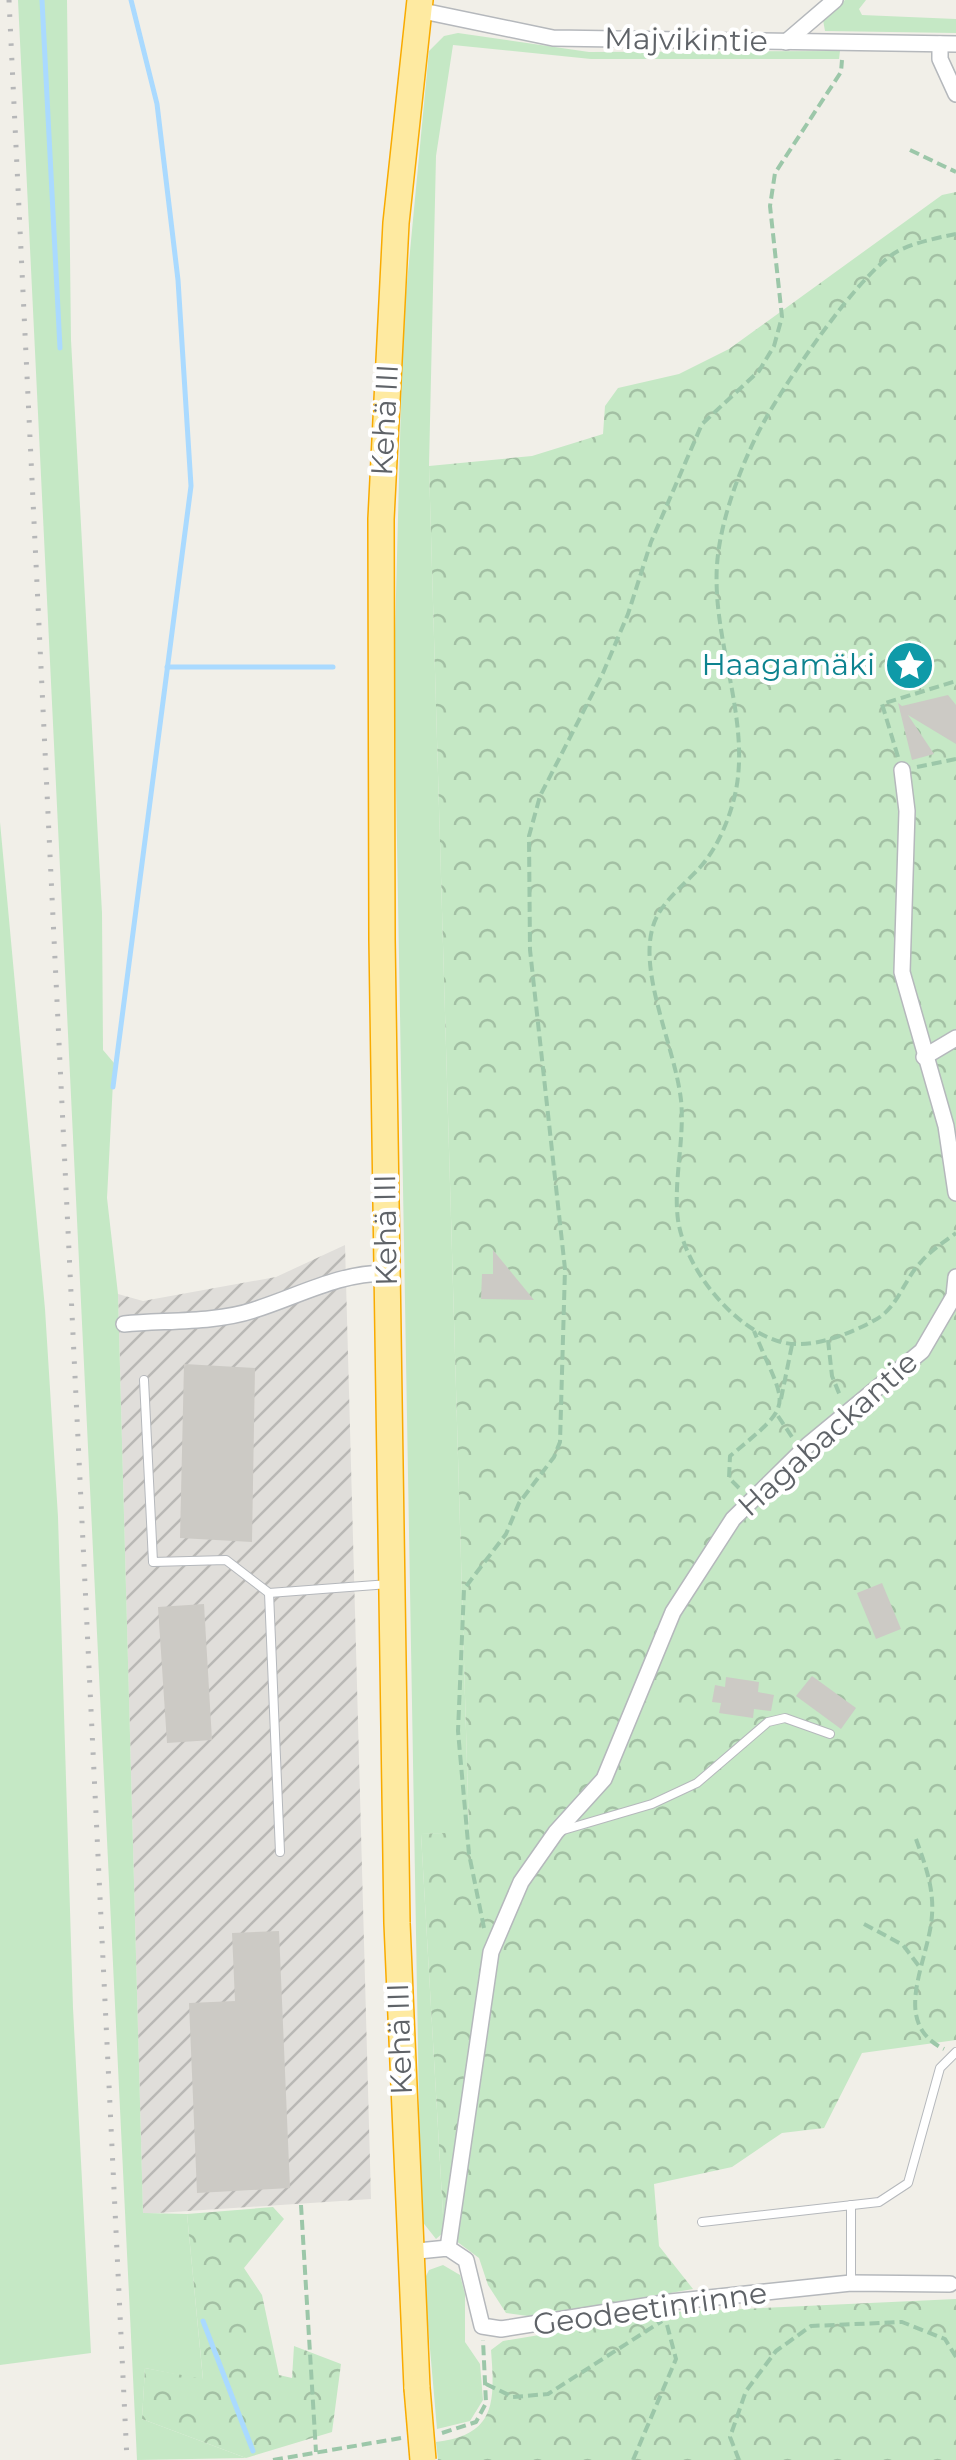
<svg xmlns="http://www.w3.org/2000/svg" width="956" height="2460" font-family="Montserrat,sans-serif">
<style>
.industrial{fill:url(#industrial-furrows)}
.grass{fill:#c5e8c5}
.forest{fill:url(#forest-crowns)}
.lines{fill:none;stroke-linecap:round;stroke-linejoin:round}
.stream{stroke:#aadaff;stroke-width:5}
.building{fill:#cccac5}
.service-casing{stroke:#b5b8bc;stroke-width:10}
.minor-casing{stroke:#b5b8bc;stroke-width:18}
.trunk-casing{stroke:#f9ab00;stroke-width:28}
.path{stroke:#9cc7a9;stroke-width:4;stroke-dasharray:10 5;stroke-linecap:butt}
.service{stroke:#fff;stroke-width:8}
.minor{stroke:#fff;stroke-width:15}
.trunk{stroke:#feeaa1;stroke-width:25}
.rail{stroke:#b6b7b8;stroke-width:5;stroke-dasharray:2.5 12;stroke-linecap:butt}
.trunk-bridge-casing{stroke:#f9ab00;stroke-width:28;stroke-linecap:butt}
.trunk-bridge{stroke:#feeaa1;stroke-width:25}
.labels{text-anchor:middle;stroke-width:8;stroke-linejoin:round;paint-order:stroke}
.street-label{font-size:30px;fill:#5f6368;stroke:#fff}
.culture-label{font-size:30px;fill:#0d838f;stroke:#fff;text-anchor:end}
</style>
<defs>
<pattern id="industrial-furrows" width="10" height="10" patternUnits="userSpaceOnUse" patternTransform="scale(2.5)"><rect width="10" height="10" fill="#e0deda"/><path d="M-1 1l2-2M0 10L10 0M9 11l2-2" fill="none" stroke="#b9b8b5"/></pattern>
<pattern id="forest-crowns" width="20" height="18" patternUnits="userSpaceOnUse" patternTransform="scale(2.5)"><rect width="20" height="18" fill="#c5e8c5"/><path d="M2 6a3 3 0 1 1 6 0M12 15a3 3 0 1 1 6 0" fill="none" stroke="#a3c0a4"/></pattern>
</defs>
<rect width="100%" height="100%" fill="#f1efe8"/>
<path class="industrial" d="M345,1245L371,2199L143,2214L118,1294L143,1301L276,1277Z"/>
<g class="grass">
<path d="M18,0H67L71,340L102,913L103,1050L114,1063L107,1198L118,1294L143,2213L187,2214L203,2380L145,2368L142,2419L246,2458L137,2460Z"/>
<path d="M845,0H866L859,9L862,15L956,19V33L825,31L823,20Z"/>
<path d="M458,33L589,52L840,51L839,59H591L453,45L436,156L429,466L469,1833L421,1834L444,2232L436,2239L421,2220L394,671L403,325L429,51L444,36Z"/>
<path d="M0,822L45,1309L58,1517L73,2008L91,2353L0,2365Z"/>
<path d="M443,2265L460,2275L465,2294V2342L480,2364L483,2400L470,2421L437,2429L424,2280L429,2270Z"/>
</g>
<g class="forest">
<path d="M956,192V2040L862,2053L824,2128L782,2133L732,2167L654,2184L659,2246L693,2289L535,2317L506,2313L488,2285L479,2258L444,2232L421,1834L469,1832L429,466L532,456L603,434L605,406L618,388L679,374L729,349L942,195Z"/>
<path d="M273,2207L284,2219L244,2268L262,2295L279,2375L292,2378L294,2346L341,2364L332,2432L246,2458L142,2419L145,2368L203,2379L187,2214Z"/>
<path d="M956,2299V2460H438L436,2442C496,2435 495,2402 491,2350L503,2341L676,2312Z"/>
</g>
<g class="lines">
<g class="stream">
<path d="M42,0L60,348"/>
<path d="M167,667H333"/>
<path d="M113,1087L191,486L178,280L157,104L131,0"/>
<path d="M203,2321L253,2451"/>
</g>
</g>
<g class="building">
<path d="M948,695L956,705V744L908,715L934,754L912,760L898,703L902,706Z"/>
<path d="M493,1250L534,1300L481,1299L482,1274H493Z"/>
<path d="M184,1364L255,1368L252,1542L180,1538Z"/>
<path d="M882,1583L901,1629L876,1639L857,1593Z"/>
<path d="M204,1604L212,1740L167,1743L158,1607Z"/>
<path d="M812,1676L856,1708L841,1729L796,1696Z"/>
<path d="M726,1677L759,1682L758,1692L774,1695L771,1711L754,1709L753,1718L719,1713L721,1703L712,1702L715,1685L725,1687Z"/>
<path d="M279,1931L290,2188L197,2193L189,2003L235,2001L232,1933Z"/>
</g>
<g class="lines">
<defs>
<g id="service">
<path d="M144,1380L153,1562L226,1560L269,1593"/>
<path d="M269,1593L280,1852"/>
<path d="M269,1593L389,1584"/>
<path d="M560,1831L652,1804L697,1783L768,1722L785,1718L830,1734"/>
<path d="M851,2205V2283"/>
<path d="M702,2222L879,2202L908,2183L940,2068L956,2052"/>
</g>
<g id="minor">
<path d="M418,10L553,38L956,44"/>
<path d="M786,42L835,0"/>
<path d="M940,44V59L956,94"/>
<path d="M902,770L907,811L902,972L946,1126L956,1193"/>
<path d="M924,1057L956,1038"/>
<path d="M124,1324C165,1320 215,1323 254,1310C299,1296 338,1273 386,1273"/>
<path d="M448,2248L491,1952L521,1882L556,1832L604,1779L673,1612L733,1519L808,1445L922,1351L954,1296L956,1277"/>
<path d="M408,2252L448,2248L466,2260L482,2326L501,2329L670,2302L851,2283L950,2284"/>
</g>
<path id="trunk" d="M417,2388L397,1923L382,939L381,519L396,223L420,0"/>
</defs>
<use href="#service" class="service-casing"/>
<use href="#minor" class="minor-casing"/>
<use href="#trunk" class="trunk-casing"/>
<g class="path">
<path d="M910,150L956,172"/>
<path d="M956,234C937,238 916,242 898,251C859,272 782,387 760,429C740,468 720,521 717,565C712,640 750,717 736,790C731,815 719,845 702,865C685,885 658,903 652,930C640,977 675,1048 681,1100C685,1139 673,1181 678,1220C685,1268 733,1329 781,1342C810,1350 850,1334 875,1320C898,1308 904,1279 921,1262C931,1250 944,1242 956,1233"/>
<path d="M898,757L882,704L956,681"/>
<path d="M917,767L956,759"/>
<path d="M828,1340L832,1376L841,1398"/>
<path d="M781,1399L792,1345"/>
<path d="M778,1416L792,1437"/>
<path d="M739,1488L729,1478L730,1456C798,1400 786,1410 754,1331"/>
<path d="M916,1839C925,1864 934,1888 932,1915C929,1962 889,2022 944,2049"/>
<path d="M864,1924L903,1945L921,1969"/>
<path d="M484,1928L469,1854L458,1731L464,1589L506,1534L519,1503L554,1457L560,1442L565,1269L530,950L529,836L540,796L603,673L628,614L651,542L702,424L759,371L774,346L782,317L770,206L775,173L841,72L842,60"/>
<path d="M301,2205L316,2452"/>
<path d="M486,2384L513,2397L548,2394L662,2321"/>
<path d="M442,2433L476,2422L486,2403L483,2340"/>
<path d="M273,2460L401,2438"/>
<path d="M633,2460L676,2359L666,2321"/>
<path d="M739,2460L730,2437L746,2391L776,2351L811,2326L902,2322L945,2339L956,2357"/>
</g>
<use href="#service" class="service"/>
<use href="#minor" class="minor"/>
<use href="#trunk" class="trunk"/>
<path class="rail" d="M9,0L127,2460"/>
<defs>
<path id="trunk-bridge" d="M417,2388L423,2460"/>
</defs>
<use href="#trunk-bridge" class="trunk-bridge-casing"/>
<use href="#trunk-bridge" class="trunk-bridge"/>
</g>
<defs>
<symbol id="sight-disc" viewBox="-11 -11 22 22"><circle r="9.5" fill="#0f9aa8" stroke="#fff"/><path d="M0-6L1.8-2.2L6-1.7L2.9 1.2L3.7 5.4L0 3.3L-3.7 5.4L-2.9 1.2L-6-1.7L-1.8-2.2Z" fill="#fff"/></symbol>
</defs>
<g fill-rule="evenodd">
<use href="#sight-disc" x="882" y="638" width="55" height="55"/>
</g>
<g class="labels">
<g class="street-label">
<text transform="translate(686 40) rotate(1)" y="10">Majvikintie</text>
<text transform="translate(385 420) rotate(-87)" y="10">Kehä III</text>
<text transform="translate(386 1230) rotate(-91)" y="10">Kehä III</text>
<text transform="translate(828 1434) rotate(-42)" y="10">Hagabackantie</text>
<text transform="translate(400 2039) rotate(-92)" y="10">Kehä III</text>
<text transform="translate(650 2309) rotate(-8)" y="10">Geodeetinrinne</text>
</g>
<g class="culture-label">
<text x="875" y="675">Haagamäki</text>
</g>
</g>
</svg>
